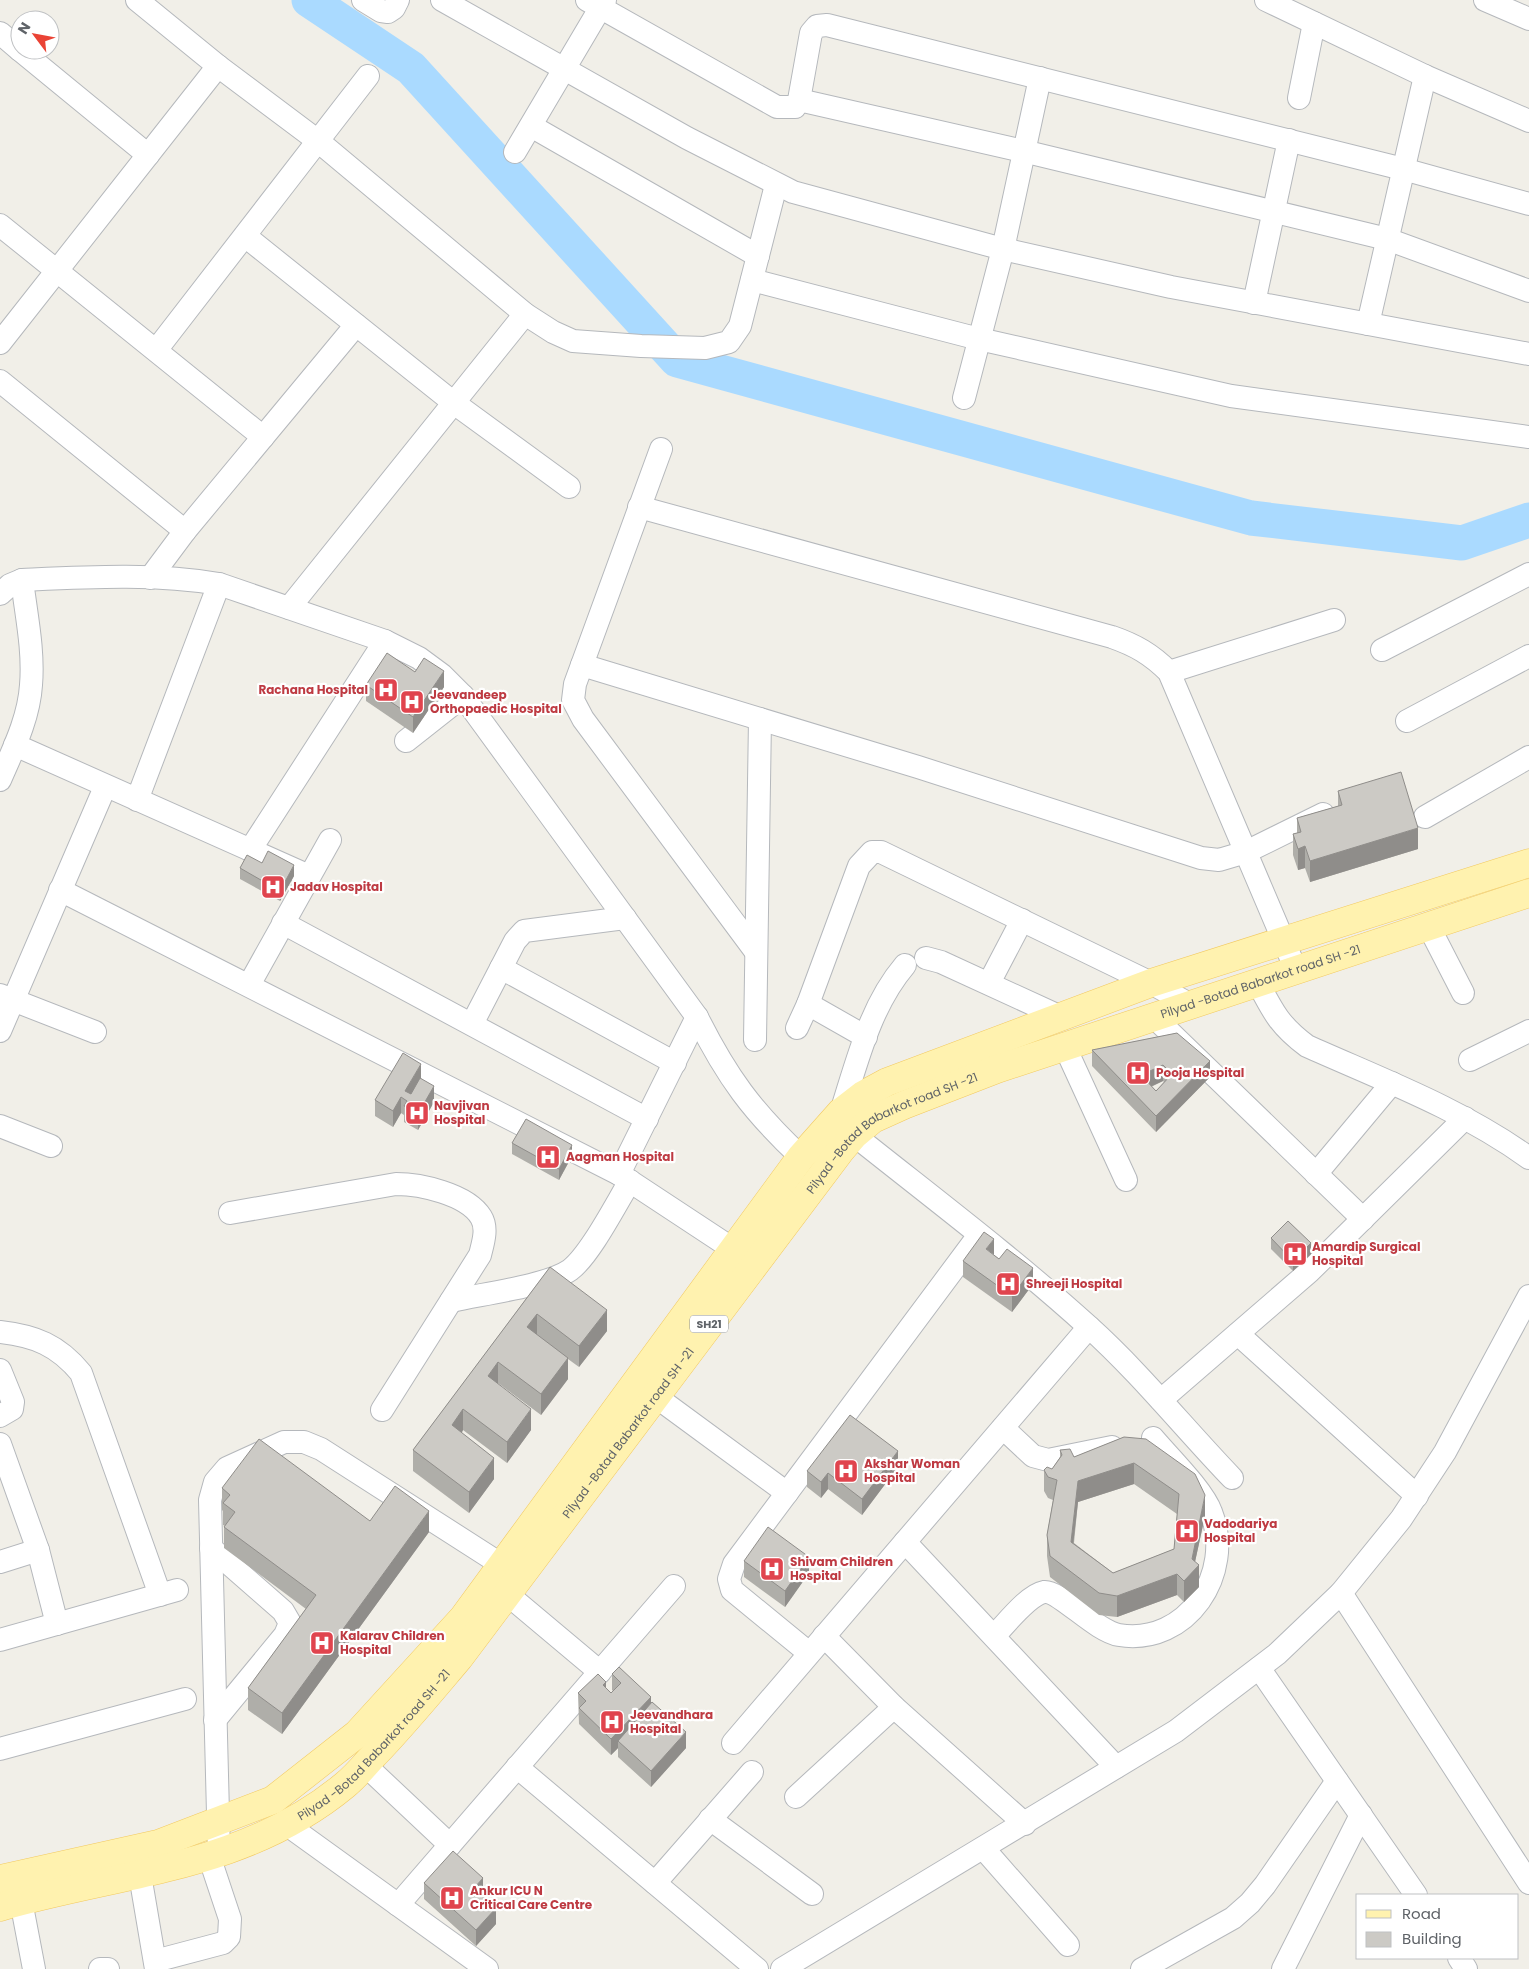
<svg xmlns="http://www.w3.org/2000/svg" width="1529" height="1969" font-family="Poppins,sans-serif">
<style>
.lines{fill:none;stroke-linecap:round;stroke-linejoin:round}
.river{stroke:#aadaff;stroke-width:35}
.minor-casing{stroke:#b5b8bc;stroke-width:24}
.major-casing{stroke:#f2c960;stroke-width:29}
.minor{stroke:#fff;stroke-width:22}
.major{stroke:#fff2af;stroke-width:28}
.wall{fill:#afaea9;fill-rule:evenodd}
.shaded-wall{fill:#8f8d8a}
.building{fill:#cccac5;stroke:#8f8d8a;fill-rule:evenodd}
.labels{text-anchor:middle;stroke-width:4.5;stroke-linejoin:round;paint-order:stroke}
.shield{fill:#fff;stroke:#8f9295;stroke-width:1}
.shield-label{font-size:11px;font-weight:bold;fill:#5f6368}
.health-label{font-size:12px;font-weight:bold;fill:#be3a42;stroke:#fff;text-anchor:start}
.street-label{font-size:12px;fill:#5f6368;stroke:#fff}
</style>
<rect width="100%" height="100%" fill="#f1efe8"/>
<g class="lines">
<path class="river" d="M309,0L411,68L677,360L1251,518L1462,543L1529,520"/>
<defs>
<g id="minor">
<path d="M137,0L218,66L318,141L525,314L553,332L573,341L641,346L705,348L729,342L740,326L776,185"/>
<path d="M363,0L381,11L388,12L394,8L398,0"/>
<path d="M442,0L687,138L793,192L1003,249L1171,287L1529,354"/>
<path d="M587,0L777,107H795L799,100L811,33L817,26L827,25L1403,169L1529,204"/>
<path d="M1266,0L1425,76L1529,121"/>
<path d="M1485,0L1529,19"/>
<path d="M0,33L20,50"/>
<path d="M20,50L148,155"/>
<path d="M1299,98L1314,23"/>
<path d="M799,100L1023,151L1387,239L1529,291"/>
<path d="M531,126L758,256"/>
<path d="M515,152L605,0"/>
<path d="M0,225L263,437"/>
<path d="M245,236L454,403L569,487"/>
<path d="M752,280L979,339L1231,396L1529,437"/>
<path d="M1254,303L1289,140"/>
<path d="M1368,324L1425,76"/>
<path d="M0,343L218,66"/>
<path d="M157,349L368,76"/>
<path d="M0,381L185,531"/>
<path d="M964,398L1003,249L1040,78"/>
<path d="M661,449L575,684L573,700L583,719L756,952"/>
<path d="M639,507L1112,637C1135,645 1151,654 1169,672L1296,970"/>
<path d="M150,578L185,531L356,325"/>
<path d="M0,594L10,585L22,580C87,577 155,573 219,584L385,641L419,658L442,675L463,696L697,1017C727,1077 752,1111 801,1157"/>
<path d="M289,608L525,314"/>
<path d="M1382,650L1529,574"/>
<path d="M582,665L918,767L1201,858L1219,860L1246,852L1323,814"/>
<path d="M1169,672L1334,620"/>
<path d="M1407,721L1529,656"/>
<path d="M406,741L463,696"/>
<path d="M15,745L309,876"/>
<path d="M0,780C13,750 29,718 31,685C34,650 26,614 22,580"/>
<path d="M137,800L219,584"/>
<path d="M1425,817L1529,757"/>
<path d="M250,850L385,641"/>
<path d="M60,890L619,1174L748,1259"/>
<path d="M283,923L647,1119"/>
<path d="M1429,927L1463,993"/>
<path d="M926,958L941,962L1063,1018"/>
<path d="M501,968L675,1063"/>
<path d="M989,983L1022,920"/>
<path d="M1258,983C1273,1012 1280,1026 1307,1046C1383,1080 1461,1109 1529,1158"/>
<path d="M249,985L330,840"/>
<path d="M0,995L95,1032"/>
<path d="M808,1004L866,1037"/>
<path d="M1154,1017L1363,1219"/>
<path d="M472,1024L515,941L524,931L625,918"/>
<path d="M797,1028L808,1004L859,866L872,852H881L1151,983L1191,1005"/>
<path d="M0,1031L105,787"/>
<path d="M755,1040L760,719"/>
<path d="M1065,1047L1126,1180"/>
<path d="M1470,1060L1529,1031"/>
<path d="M841,1112C857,1062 870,1006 905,965"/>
<path d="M0,1126L51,1146"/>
<path d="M854,1135C933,1198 1014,1259 1089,1327C1140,1373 1184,1428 1232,1478"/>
<path d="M619,1174L697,1017"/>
<path d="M1316,1174L1392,1083"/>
<path d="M230,1213L396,1184C420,1184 467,1194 481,1217C488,1228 483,1243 480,1255L382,1410"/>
<path d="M451,1301C481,1294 547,1286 570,1270C590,1255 616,1204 630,1181"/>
<path d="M0,1332C35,1336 58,1345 81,1373L160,1595"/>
<path d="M1238,1334L1417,1496"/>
<path d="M0,1370L13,1402L12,1409L0,1416"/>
<path d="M655,1396L787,1493"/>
<path d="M1161,1400L1309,1272L1465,1118"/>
<path d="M1003,1428L1033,1456L1048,1460L1112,1447"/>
<path d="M0,1444L38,1550L57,1624"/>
<path d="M905,1542L1116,1767"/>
<path d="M211,1548L283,1611L290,1623L285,1635L215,1720"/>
<path d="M0,1562L38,1550"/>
<path d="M1341,1593L1529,1883"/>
<path d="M507,1594L600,1672"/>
<path d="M824,1636L894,1707L1025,1824"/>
<path d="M994,1636C1006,1624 1028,1595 1044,1592C1059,1590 1095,1631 1119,1635C1187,1646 1235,1573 1211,1512C1203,1490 1169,1457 1153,1438"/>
<path d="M0,1640L177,1590"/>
<path d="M809,1653L732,1590L729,1579L734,1564L979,1235"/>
<path d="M1259,1668L1416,1895"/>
<path d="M733,1743L1089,1327"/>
<path d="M0,1749L185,1699"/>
<path d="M365,1765L450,1845"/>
<path d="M517,1767L757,1969"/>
<path d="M796,1797L894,1707"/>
<path d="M710,1819L812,1894"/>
<path d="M286,1824L487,1969"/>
<path d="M984,1849L1068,1945"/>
<path d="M219,1853L210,1500L215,1482L227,1468L284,1442H304L321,1449L502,1565"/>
<path d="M140,1875L156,1969"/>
<path d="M655,1883L752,1772"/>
<path d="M21,1901L34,1969"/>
<path d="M398,1905L674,1586"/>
<path d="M1459,1958L1466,1969"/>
<path d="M155,1961L223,1943L229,1937L230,1919L209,1856"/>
<path d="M100,1969H108"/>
<path d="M782,1969L1176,1731L1277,1654L1341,1593L1401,1519L1445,1452L1529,1296"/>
<path d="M1142,1969L1233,1918L1250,1903L1265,1885L1337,1781"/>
<path d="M1283,1969L1361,1815"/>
</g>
<g id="major">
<path d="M0,1879L158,1844L273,1800L357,1734L463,1618L801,1157L841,1112L863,1095L887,1082L1151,983L1529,863"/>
<path id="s1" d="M0,1907C120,1872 244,1869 345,1785C356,1776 365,1765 374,1755C404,1724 431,1691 459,1658L841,1150L854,1135L873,1119L904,1105L997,1069L1529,893"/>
</g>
</defs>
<use href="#minor" class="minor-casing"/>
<use href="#major" class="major-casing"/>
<use href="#minor" class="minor"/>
<use href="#major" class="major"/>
</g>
<g class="wall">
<path d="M415,672L444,687L413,733L366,701V685Z"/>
<path d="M1338,791L1418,849L1310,882L1305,868L1298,870L1293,855V834L1297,833V818L1338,806Z"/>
<path d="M262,863L294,876L280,901L240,879V868Z"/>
<path d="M1177,1033L1210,1077L1156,1132L1092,1066V1050ZM1163,1081L1164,1082L1156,1091L1151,1087Z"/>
<path d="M421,1078L434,1102L418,1130L404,1122V1115L401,1113L393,1127L375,1116V1100Z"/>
<path d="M512,1143L572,1156L559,1180L512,1154Z"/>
<path d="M1271,1238L1311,1254L1293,1271L1271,1249Z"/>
<path d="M994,1255L1033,1284L1012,1312L963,1277V1261Z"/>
<path d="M550,1267L607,1331L579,1367L568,1359V1379L541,1415L498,1383L531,1430L507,1463L463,1430L462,1433L494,1479L469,1513L413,1471V1450Z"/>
<path d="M1124,1437L1205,1516L1195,1562L1199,1587L1184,1602L1177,1595L1117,1617L1099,1615L1050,1577L1047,1556V1535L1053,1500L1048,1498L1044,1491V1470L1052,1469L1060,1457V1450L1074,1457ZM1134,1484L1177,1514L1174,1549L1113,1573L1074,1543L1078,1502Z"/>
<path d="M898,1467L862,1515L828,1489L821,1498L807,1487V1471Z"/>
<path d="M222,1488L370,1521L429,1532L282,1734L248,1710V1688L306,1609L224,1548V1527L225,1526L223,1525V1511L222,1510Z"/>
<path d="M744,1561L809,1573L785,1607L744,1577Z"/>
<path d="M612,1674L651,1704L686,1748L651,1787L618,1757V1748L611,1755L579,1724L578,1693L606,1689L611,1693L613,1691L612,1690Z"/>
<path d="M424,1883L483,1894L482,1896L496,1924L476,1946L424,1899Z"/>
</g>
<g class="shaded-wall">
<path d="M444,671V687L413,733V717Z"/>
<path d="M1418,828V849L1310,882V861Z"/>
<path d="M1305,846V868L1298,870V849Z"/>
<path d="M294,865V876L280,901V891Z"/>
<path d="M1210,1061V1077L1156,1132V1116Z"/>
<path d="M421,1064V1080L407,1103L405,1091Z"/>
<path d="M1163,1065V1081L1141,1091V1075Z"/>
<path d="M434,1086V1102L418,1130V1114Z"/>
<path d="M401,1097V1113L393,1127V1111Z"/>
<path d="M572,1145V1156L559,1180V1169Z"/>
<path d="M994,1239V1255L986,1249Z"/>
<path d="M1311,1243V1254L1293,1271V1261Z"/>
<path d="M1033,1268V1284L1012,1312V1296Z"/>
<path d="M607,1310V1331L579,1367V1346Z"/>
<path d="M537,1314V1335L527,1327Z"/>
<path d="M568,1358V1379L541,1415V1394Z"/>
<path d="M498,1362V1383L488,1397V1376Z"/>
<path d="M463,1409V1430L452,1446V1425Z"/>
<path d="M531,1409V1430L507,1463V1442Z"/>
<path d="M898,1451V1467L862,1515V1499Z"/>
<path d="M494,1458V1479L469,1513V1492Z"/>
<path d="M1134,1463V1484L1078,1502L1071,1563V1542L1078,1481Z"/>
<path d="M828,1473V1489L821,1498V1482Z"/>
<path d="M1205,1495V1516L1193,1571L1199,1565V1587L1184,1602V1581L1192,1559Z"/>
<path d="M429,1511V1532L282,1734V1713Z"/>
<path d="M809,1557V1573L785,1607V1591Z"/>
<path d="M1177,1574V1595L1117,1617V1596Z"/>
<path d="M606,1682V1698L603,1685Z"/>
<path d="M651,1697V1713L618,1741V1748L611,1755V1739Z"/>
<path d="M686,1732V1748L651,1787V1771Z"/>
<path d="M483,1878V1894L474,1904V1888Z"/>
<path d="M496,1908V1924L476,1946V1930Z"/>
</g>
<g class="building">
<path d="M387,653L415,672L424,658L444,671L413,717L366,685Z"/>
<path d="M1401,772L1418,828L1310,861L1305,846L1298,849L1293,834L1301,832L1297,818L1342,805L1338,791Z"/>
<path d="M268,851L294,865L280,891L240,868L247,855L262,863Z"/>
<path d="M1177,1033L1210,1061L1156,1116L1092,1050ZM1163,1065L1172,1074L1156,1091L1141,1075Z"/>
<path d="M403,1053L421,1064L405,1091L411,1094L420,1078L434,1086L418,1114L404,1106L407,1101L401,1097L393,1111L375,1100Z"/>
<path d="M526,1119L572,1145L559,1169L512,1143Z"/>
<path d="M1288,1221L1311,1243L1293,1261L1271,1238Z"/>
<path d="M984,1232L994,1239L986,1249L999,1259L1007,1249L1033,1268L1012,1296L963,1261Z"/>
<path d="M550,1267L607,1310L579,1346L537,1314L527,1327L568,1358L541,1394L498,1362L488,1376L531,1409L507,1442L463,1409L452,1425L494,1458L469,1492L413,1450Z"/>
<path d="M850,1415L898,1451L862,1499L828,1473L821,1482L807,1471Z"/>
<path d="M1124,1437L1146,1439L1195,1474L1205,1495L1192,1559L1199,1565L1184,1581L1177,1574L1117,1596L1099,1593L1050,1556L1047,1535L1057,1480L1048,1477L1044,1470L1047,1467L1052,1469L1062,1455L1060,1450L1070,1449L1074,1457ZM1134,1463L1179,1494L1174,1549L1113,1573L1071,1542L1078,1481Z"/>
<path d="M259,1439L370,1521L395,1486L429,1511L282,1713L248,1688L316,1595L224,1527L235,1512L223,1503L230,1495L222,1488Z"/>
<path d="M768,1527L809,1557L785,1591L744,1561Z"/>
<path d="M619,1667L651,1697L611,1739L579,1708L586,1701L578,1693L598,1674L606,1682L603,1685L611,1693L621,1683L612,1674Z"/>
<path d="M652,1702L686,1732L651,1771L618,1741Z"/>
<path d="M453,1851L483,1878L474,1888L496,1908L476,1930L424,1883Z"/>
</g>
<defs>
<symbol id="hospital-square" viewBox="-11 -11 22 22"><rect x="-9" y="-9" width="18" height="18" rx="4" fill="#e0444e" stroke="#fff"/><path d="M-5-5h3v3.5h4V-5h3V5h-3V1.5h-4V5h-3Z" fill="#fff"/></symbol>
</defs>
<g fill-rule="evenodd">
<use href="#hospital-square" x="372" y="676" width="28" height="28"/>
<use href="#hospital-square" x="398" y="688" width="28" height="28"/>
<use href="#hospital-square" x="259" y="873" width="28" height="28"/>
<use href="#hospital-square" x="1124" y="1059" width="28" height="28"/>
<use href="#hospital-square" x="403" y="1099" width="28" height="28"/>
<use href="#hospital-square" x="534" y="1143" width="28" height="28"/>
<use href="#hospital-square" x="1281" y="1240" width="28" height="28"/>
<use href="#hospital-square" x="994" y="1270" width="28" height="28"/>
<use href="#hospital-square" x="832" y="1457" width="28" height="28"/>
<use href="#hospital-square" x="1173" y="1517" width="28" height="28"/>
<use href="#hospital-square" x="758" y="1555" width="28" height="28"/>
<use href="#hospital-square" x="308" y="1629" width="28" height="28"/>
<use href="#hospital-square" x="598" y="1708" width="28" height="28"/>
<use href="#hospital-square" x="438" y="1884" width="28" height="28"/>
</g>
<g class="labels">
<rect class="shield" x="690" y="1315.5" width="38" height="17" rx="4"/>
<g class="shield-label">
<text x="709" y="1328">SH21</text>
</g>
<g class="health-label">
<text x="368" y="694" text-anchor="end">Rachana Hospital</text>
<text x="430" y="699">Jeevandeep<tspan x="430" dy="14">Orthopaedic Hospital</tspan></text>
<text x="290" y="891">Jadav Hospital</text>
<text x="1156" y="1077">Pooja Hospital</text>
<text x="434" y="1110">Navjivan<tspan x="434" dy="14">Hospital</tspan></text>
<text x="566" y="1161">Aagman Hospital</text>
<text x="1312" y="1251">Amardip Surgical<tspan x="1312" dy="14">Hospital</tspan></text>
<text x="1026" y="1288">Shreeji Hospital</text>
<text x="864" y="1468">Akshar Woman<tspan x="864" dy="14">Hospital</tspan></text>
<text x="1204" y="1528">Vadodariya<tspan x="1204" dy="14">Hospital</tspan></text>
<text x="790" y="1566">Shivam Children<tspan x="790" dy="14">Hospital</tspan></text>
<text x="340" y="1640">Kalarav Children<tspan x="340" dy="14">Hospital</tspan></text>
<text x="630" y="1719">Jeevandhara<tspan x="630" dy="14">Hospital</tspan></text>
<text x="470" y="1895">Ankur ICU N<tspan x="470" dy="14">Critical Care Centre</tspan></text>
</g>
<g class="street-label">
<text dy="4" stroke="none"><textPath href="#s1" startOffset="1632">Pilyad -Botad Babarkot road SH -21</textPath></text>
<text dy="4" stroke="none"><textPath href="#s1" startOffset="1228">Pilyad -Botad Babarkot road SH -21</textPath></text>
<text dy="4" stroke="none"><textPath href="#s1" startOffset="822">Pilyad -Botad Babarkot road SH -21</textPath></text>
<text dy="4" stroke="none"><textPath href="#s1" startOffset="418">Pilyad -Botad Babarkot road SH -21</textPath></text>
</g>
</g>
<rect x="1356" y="1894" width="162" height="65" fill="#ffffff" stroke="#bfc1c3"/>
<rect x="1366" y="1910" width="25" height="8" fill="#fff2af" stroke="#bfc1c3"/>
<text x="1402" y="1919" font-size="15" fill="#5f6368">Road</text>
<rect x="1366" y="1932" width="25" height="15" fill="#cccac5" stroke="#bfc1c3"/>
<text x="1402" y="1944" font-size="15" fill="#5f6368">Building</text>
<g transform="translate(35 35) rotate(302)"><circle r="24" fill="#ffffff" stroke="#bfc1c3"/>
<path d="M0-4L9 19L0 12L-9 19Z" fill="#ea4335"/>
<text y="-8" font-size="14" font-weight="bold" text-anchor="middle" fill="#5f6368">N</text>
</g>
</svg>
